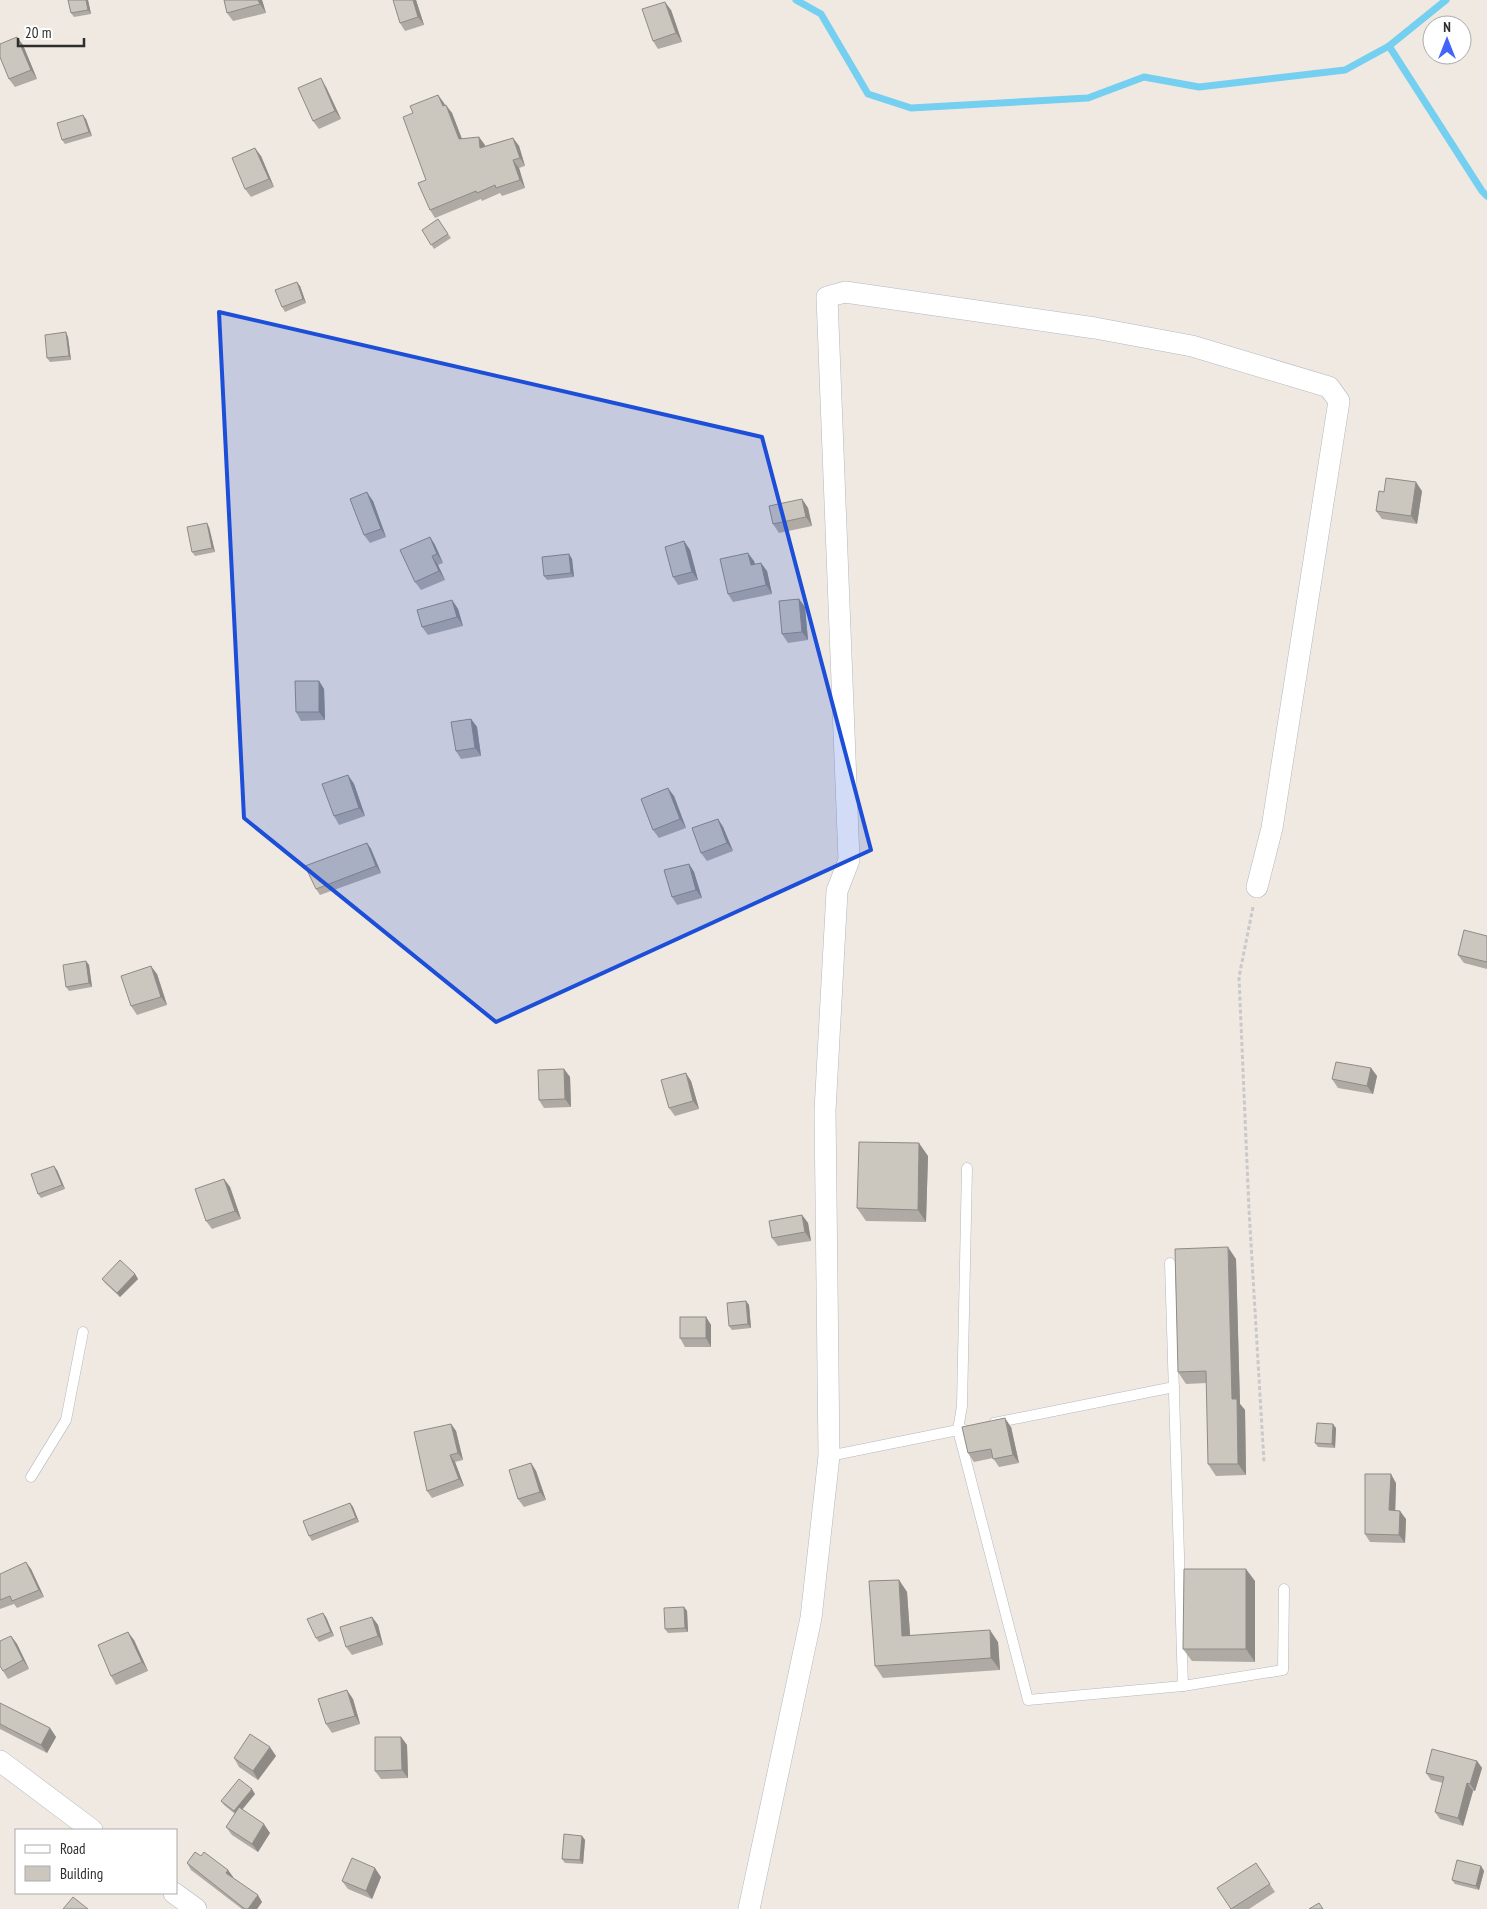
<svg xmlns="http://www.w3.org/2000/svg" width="1487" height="1909" font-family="'PT Sans Narrow',sans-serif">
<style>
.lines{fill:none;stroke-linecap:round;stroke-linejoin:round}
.stream{stroke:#75cff0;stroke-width:7}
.service-casing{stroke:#b4b7c1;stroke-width:11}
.minor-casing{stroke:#b4b7c1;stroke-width:22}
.path{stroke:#c9c9c9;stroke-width:3;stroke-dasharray:4 2.5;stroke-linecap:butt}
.service{stroke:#fff;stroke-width:10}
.minor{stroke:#fff;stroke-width:21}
.wall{fill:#afaba4}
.shaded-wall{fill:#8e8b86}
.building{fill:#cbc7bf;stroke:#8e8b86}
.marked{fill:#1d4ed8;fill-opacity:0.2;stroke:#1d4ed8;stroke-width:4;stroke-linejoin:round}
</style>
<rect width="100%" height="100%" fill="#efe9e1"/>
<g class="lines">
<g class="stream">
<path d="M796,0L821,14L868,94L911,108L1088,98L1144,77L1199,87L1345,70L1389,46L1446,0"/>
<path d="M1389,46L1482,191L1487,196"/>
</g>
<defs>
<g id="service">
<path d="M967,1168L962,1406L958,1430L1028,1700L1183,1686L1283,1670L1284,1589"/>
<path d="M1170,1263L1183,1686"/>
<path d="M994,1423L1174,1387"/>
<path d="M829,1456L963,1429"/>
<path d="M31,1477L66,1420L83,1332"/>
</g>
<g id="minor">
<path d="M0,1761L92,1830"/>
<path d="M174,1893L196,1909"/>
<path d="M749,1909L811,1618L829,1456L825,1111L837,891L849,860L827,297L845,292L1095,328L1192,346L1329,387L1339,401L1272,828L1257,887"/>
</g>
</defs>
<use href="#service" class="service-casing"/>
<use href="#minor" class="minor-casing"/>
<path class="path" d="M1253,907L1239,977L1249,1210L1264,1462"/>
<use href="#service" class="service"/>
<use href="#minor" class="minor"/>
</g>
<g class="wall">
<path d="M68,0H88L91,14L74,17L71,13Z"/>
<path d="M224,0H262L266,13L233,21L227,13Z"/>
<path d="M416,0L424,25L405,31L400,23Z"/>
<path d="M671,10L682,42L658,49L653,41Z"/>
<path d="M17,37L23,45L37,79L15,87L9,79Z"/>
<path d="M326,87L341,119L319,129L313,121Z"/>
<path d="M438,95L445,105L452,113L462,139L479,137L485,146L513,138L519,146L525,166L519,168L525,188L502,196L500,193L482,201L481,199L435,218L430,210L426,180L413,113Z"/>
<path d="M86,119L92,136L65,144L62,140Z"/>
<path d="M261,156L274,187L251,197L245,189Z"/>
<path d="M438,219L451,238L434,249L422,230Z"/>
<path d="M300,286L306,303L285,312L282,307Z"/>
<path d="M68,337L71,360L50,362L47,358Z"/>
<path d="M1422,491L1417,524L1382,519L1376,511L1384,492Z"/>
<path d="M802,499L808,508L812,526L779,533L773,524Z"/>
<path d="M373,501L386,537L370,543L364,535Z"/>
<path d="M209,527L215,552L195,556L192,552Z"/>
<path d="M430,537L435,545L443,563L438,565L445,580L421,590L415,582Z"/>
<path d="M684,541L690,550L698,580L678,585L673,577Z"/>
<path d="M569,554L572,559L574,577L547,580L544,576Z"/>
<path d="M754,561L755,564L767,571L772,594L733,602L728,594Z"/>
<path d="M799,599L805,607L808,640L788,643L782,634Z"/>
<path d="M452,600L458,609L463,626L428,635L422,627Z"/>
<path d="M319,681L324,689L325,720L301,721L296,712Z"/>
<path d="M471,719L477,727L481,756L461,759L456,751Z"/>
<path d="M348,775L354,784L365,816L339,825L334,816Z"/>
<path d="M674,796L686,828L659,838L653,830Z"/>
<path d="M718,819L723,827L733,851L707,861L701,853Z"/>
<path d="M367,843L371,849L381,873L320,895L316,889Z"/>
<path d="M689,864L694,872L702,898L677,905L672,897Z"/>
<path d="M1487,936V969L1464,963L1458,955Z"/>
<path d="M86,961L89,965L92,987L69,991L66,987Z"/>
<path d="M157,974L167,1005L137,1015L131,1006Z"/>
<path d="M1371,1068L1377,1076L1373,1094L1338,1088L1332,1079Z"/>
<path d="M564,1069L570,1077L571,1107L544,1108L539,1100Z"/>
<path d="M691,1081L699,1109L675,1116L669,1108Z"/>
<path d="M928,1156L926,1222L866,1221L857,1208Z"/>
<path d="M57,1170L65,1189L41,1198L38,1194Z"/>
<path d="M224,1179L230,1187L241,1219L212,1229L206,1221Z"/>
<path d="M802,1215L808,1223L811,1241L778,1246L772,1238Z"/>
<path d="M1236,1259L1240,1404L1245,1410L1246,1475L1216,1476L1208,1464L1207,1383L1186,1384L1178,1372Z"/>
<path d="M135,1274L138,1279L120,1297L105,1283L102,1279Z"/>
<path d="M746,1301L749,1305L751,1328L732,1330L729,1326Z"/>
<path d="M706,1317L711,1325V1347H685L680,1338Z"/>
<path d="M451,1424L456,1431L463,1460L455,1462L464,1486L432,1498L427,1491Z"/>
<path d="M1011,1427L1019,1463L999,1467L993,1458L974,1462L968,1453Z"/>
<path d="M1336,1428L1335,1448L1318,1447L1315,1443Z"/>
<path d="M531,1463L536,1471L546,1500L524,1507L518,1499Z"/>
<path d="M1396,1483L1395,1510L1406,1519L1405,1543L1370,1542L1365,1534Z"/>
<path d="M350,1503L353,1507L359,1522L312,1541L309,1536Z"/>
<path d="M31,1569L44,1597L17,1608L14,1604L0,1609V1574Z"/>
<path d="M899,1580L907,1592L910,1635L998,1642L1000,1670L883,1678L875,1666Z"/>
<path d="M1255,1581V1662L1192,1661L1183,1649Z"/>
<path d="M684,1607L687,1611L688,1632L668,1633L665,1629Z"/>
<path d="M326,1617L334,1636L319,1642L316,1638Z"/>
<path d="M372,1617L378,1625L383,1645L352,1655L346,1647Z"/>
<path d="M11,1636L17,1644L29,1669L8,1679L3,1671Z"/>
<path d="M134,1640L148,1671L116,1685L111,1676Z"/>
<path d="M353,1699L360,1724L332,1733L326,1724Z"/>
<path d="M0,1703L50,1728L56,1737L47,1753L0,1729Z"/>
<path d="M401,1737L407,1745L408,1778L381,1779L375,1771Z"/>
<path d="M276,1756L258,1780L239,1767L234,1758Z"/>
<path d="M1477,1761L1482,1768L1475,1791H1473L1463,1826L1440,1819L1435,1812L1443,1783L1431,1780L1426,1773Z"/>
<path d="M255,1794L242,1809L270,1833L258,1852L232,1835L226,1827L235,1814L224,1805L221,1801Z"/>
<path d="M582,1836L585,1840L583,1864L565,1863L562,1859Z"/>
<path d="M201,1856L228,1870L233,1877L232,1878L262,1902L257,1909H242L191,1870L187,1863Z"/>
<path d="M1256,1863L1275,1892L1249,1909H1231Z"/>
<path d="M1481,1866L1484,1871L1479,1890L1455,1884L1452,1880Z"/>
<path d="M381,1877L372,1899L348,1889L342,1881Z"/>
</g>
<g class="shaded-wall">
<path d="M86,0H88L91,14L88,10Z"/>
<path d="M258,0H262L266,13L260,4Z"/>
<path d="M413,0H416L424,25L418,17Z"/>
<path d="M665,2L671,10L682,42L676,33Z"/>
<path d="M17,37L23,45L37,79L31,70Z"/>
<path d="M321,78L326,87L341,119L335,111Z"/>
<path d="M438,95L444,103L448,114L443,106Z"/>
<path d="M446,105L452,113L465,147L459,139Z"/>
<path d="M83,115L86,119L92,136L89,132Z"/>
<path d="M479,137L485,145L486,156L480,148Z"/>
<path d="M513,138L519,146L525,166L520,158Z"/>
<path d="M255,148L261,156L274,187L269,179Z"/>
<path d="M513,160L519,168L525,188L520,180Z"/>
<path d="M297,282L300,286L306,303L303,299Z"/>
<path d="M66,332L68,337L71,360L69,356Z"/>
<path d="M1416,482L1422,491L1417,524L1411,516Z"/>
<path d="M367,492L373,501L386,537L381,529Z"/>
<path d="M802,499L808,508L812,526L806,517Z"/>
<path d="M207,523L209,527L215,552L212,548Z"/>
<path d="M430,537L435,545L443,563L437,554Z"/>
<path d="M684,541L690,550L698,580L692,572Z"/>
<path d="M748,553L754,561L757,573L751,565Z"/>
<path d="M569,554L572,559L574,577L571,573Z"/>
<path d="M432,556L438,565L445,580L439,571Z"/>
<path d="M761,563L767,571L772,594L766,585Z"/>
<path d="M799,599L805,607L808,640L802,632Z"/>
<path d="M452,600L458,609L463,626L457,617Z"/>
<path d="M319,681L324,689L325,720L319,712Z"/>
<path d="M471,719L477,727L481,756L475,748Z"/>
<path d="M348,775L354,784L365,816L359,808Z"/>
<path d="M668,788L674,796L686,828L680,819Z"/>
<path d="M718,819L723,827L733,851L727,843Z"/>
<path d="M367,843L371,849L381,873L376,866Z"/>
<path d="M689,864L694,872L702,898L696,890Z"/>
<path d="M86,961L89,965L92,987L89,983Z"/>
<path d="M151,966L157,974L167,1005L161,997Z"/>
<path d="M1371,1068L1377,1076L1373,1094L1367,1086Z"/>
<path d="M564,1069L570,1077L571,1107L565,1099Z"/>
<path d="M686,1073L691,1081L699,1109L693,1101Z"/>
<path d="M919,1143L928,1156L926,1222L918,1210Z"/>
<path d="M54,1166L57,1170L65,1189L62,1185Z"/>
<path d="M224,1179L230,1187L241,1219L235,1211Z"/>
<path d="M802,1215L808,1223L811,1241L805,1232Z"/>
<path d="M1228,1247L1236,1259L1240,1404L1245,1410L1246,1475L1238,1464L1232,1399Z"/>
<path d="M135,1274L138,1279L120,1297L117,1293Z"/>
<path d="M746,1301L749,1305L751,1328L748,1324Z"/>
<path d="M706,1317L711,1325V1347L706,1338Z"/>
<path d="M1005,1418L1011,1427L1019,1463L1013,1455Z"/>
<path d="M451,1424L456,1431L463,1460L458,1453Z"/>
<path d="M1333,1424L1336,1428L1335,1448L1332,1444Z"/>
<path d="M450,1455L455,1462L464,1486L459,1479Z"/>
<path d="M531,1463L536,1471L546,1500L540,1492Z"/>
<path d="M1391,1474L1396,1483L1395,1519L1389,1510Z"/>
<path d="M350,1503L353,1507L359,1522L356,1518Z"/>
<path d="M1400,1511L1406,1519L1405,1543L1399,1535Z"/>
<path d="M26,1562L31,1569L44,1597L39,1590Z"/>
<path d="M1246,1569L1255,1581V1662L1246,1649Z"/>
<path d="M899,1580L907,1592L911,1648L902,1636Z"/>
<path d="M684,1607L687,1611L688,1632L685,1628Z"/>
<path d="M323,1613L326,1617L334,1636L331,1632Z"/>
<path d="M372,1617L378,1625L383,1645L378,1636Z"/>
<path d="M990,1630L998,1642L1000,1670L991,1658Z"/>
<path d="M128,1632L134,1640L148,1671L142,1662Z"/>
<path d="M11,1636L17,1644L29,1669L23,1660Z"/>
<path d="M347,1690L353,1699L360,1724L355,1716Z"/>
<path d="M50,1728L56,1737L47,1753L41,1745Z"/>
<path d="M401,1737L407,1745L408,1778L402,1770Z"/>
<path d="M270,1747L276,1756L258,1780L253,1771Z"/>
<path d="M1477,1761L1482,1768L1475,1791L1470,1784Z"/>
<path d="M1467,1783L1473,1791L1463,1826L1458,1818Z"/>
<path d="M252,1789L255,1794L237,1816L234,1811Z"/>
<path d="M264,1824L270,1833L258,1852L252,1844Z"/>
<path d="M582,1836L585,1840L583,1864L580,1860Z"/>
<path d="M1481,1866L1484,1871L1479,1890L1476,1886Z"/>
<path d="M375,1868L381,1877L372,1899L366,1891Z"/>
<path d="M228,1870L233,1877L231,1880L226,1873Z"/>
<path d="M258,1895L262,1902L257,1909H248Z"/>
</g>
<g class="building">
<path d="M68,0H86L88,10L71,13Z"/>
<path d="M224,0H258L260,4L227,13Z"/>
<path d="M393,0H413L418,17L400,23Z"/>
<path d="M665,2L676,33L653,41L642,9Z"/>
<path d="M17,37L31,70L9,79L0,57V44Z"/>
<path d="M321,78L335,111L313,121L298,88Z"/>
<path d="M438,95L443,106L446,105L459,139L479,137L480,148L513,138L520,158L513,160L520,180L496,188L495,185L477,193L476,191L430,210L418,183L426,180L403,117L413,113L410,106Z"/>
<path d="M83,115L89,132L62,140L57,123Z"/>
<path d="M255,148L269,179L245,189L232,158Z"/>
<path d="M438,219L448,234L431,245L422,230Z"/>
<path d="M297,282L303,299L282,307L275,290Z"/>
<path d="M66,332L69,356L47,358L45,335Z"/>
<path d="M1386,478L1416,482L1411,516L1376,511L1379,491L1384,492Z"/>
<path d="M367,492L381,529L364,535L350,499Z"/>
<path d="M802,499L806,517L773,524L769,506Z"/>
<path d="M207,523L212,548L192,552L187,527Z"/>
<path d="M430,537L437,554L432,556L439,571L415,582L400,550Z"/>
<path d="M684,541L692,572L673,577L665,547Z"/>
<path d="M748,553L751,565L761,563L766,585L728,594L720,559Z"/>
<path d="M569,554L571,573L544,576L542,557Z"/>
<path d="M799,599L802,632L782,634L779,601Z"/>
<path d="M452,600L457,617L422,627L417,610Z"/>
<path d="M295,681H319V712H296Z"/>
<path d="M471,719L475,748L456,751L451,722Z"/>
<path d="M348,775L359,808L334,816L322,784Z"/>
<path d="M668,788L680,819L653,830L641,799Z"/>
<path d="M718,819L727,843L701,853L692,828Z"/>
<path d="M367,843L376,866L316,889L305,866Z"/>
<path d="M689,864L696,890L672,897L664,870Z"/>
<path d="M1464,930L1487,936V962L1458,955Z"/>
<path d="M86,961L89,983L66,987L63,965Z"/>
<path d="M151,966L161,997L131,1006L121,976Z"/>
<path d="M1336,1062L1371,1068L1367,1086L1332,1079Z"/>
<path d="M564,1069L565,1099L539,1100L538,1070Z"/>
<path d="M686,1073L693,1101L669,1108L661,1080Z"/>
<path d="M859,1142L919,1143L918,1210L857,1208Z"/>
<path d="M54,1166L62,1185L38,1194L31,1174Z"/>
<path d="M224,1179L235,1211L206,1221L195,1189Z"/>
<path d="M802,1215L805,1232L772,1238L769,1221Z"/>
<path d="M1228,1247L1232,1399H1237L1238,1464H1208L1206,1371L1178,1372L1175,1249Z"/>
<path d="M120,1260L135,1274L117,1293L102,1279Z"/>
<path d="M746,1301L748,1324L729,1326L727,1303Z"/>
<rect x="680" y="1317" width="26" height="21"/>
<path d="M1005,1418L1013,1455L993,1459L991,1449L968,1453L962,1427Z"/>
<path d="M1317,1423L1333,1424L1332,1444L1315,1443Z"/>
<path d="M451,1424L458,1453L450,1455L459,1479L427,1491L414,1432Z"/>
<path d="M531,1463L540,1492L518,1499L509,1470Z"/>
<path d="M1365,1474H1391L1389,1510L1400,1511L1399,1535L1365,1534Z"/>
<path d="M350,1503L356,1518L309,1536L303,1521Z"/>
<path d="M26,1562L39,1590L12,1601L10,1596L0,1600V1574Z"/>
<path d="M1184,1569H1246V1649H1183Z"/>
<path d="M899,1580L902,1636L990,1630L991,1658L875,1666L869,1581Z"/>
<path d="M684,1607L685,1628L665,1629L664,1608Z"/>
<path d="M323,1613L331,1632L316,1638L307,1619Z"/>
<path d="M372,1617L378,1636L346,1647L340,1627Z"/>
<path d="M128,1632L142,1662L111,1676L98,1645Z"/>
<path d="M11,1636L23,1660L3,1671L0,1666V1641Z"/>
<path d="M347,1690L355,1716L326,1724L318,1699Z"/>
<path d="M0,1703L50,1728L41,1745L0,1724Z"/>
<path d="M250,1734L270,1747L253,1771L234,1758Z"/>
<path d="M375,1737H401L402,1770L375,1771Z"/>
<path d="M1432,1749L1477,1761L1470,1784L1467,1783L1458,1818L1435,1812L1444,1777L1426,1773Z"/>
<path d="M239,1779L252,1789L234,1811L221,1801Z"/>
<path d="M239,1807L264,1824L252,1844L226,1827Z"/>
<path d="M564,1834L582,1836L580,1860L562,1859Z"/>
<path d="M195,1852L201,1856L204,1852L228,1870L226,1873L258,1895L248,1909H245L187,1863Z"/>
<path d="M352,1858L375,1868L366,1891L342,1881Z"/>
<path d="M1457,1860L1481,1866L1476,1886L1452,1880Z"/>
<path d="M1256,1863L1270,1884L1231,1909L1217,1888Z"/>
<path d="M73,1897L88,1909H63Z"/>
<path d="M1319,1903L1323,1909H1309Z"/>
</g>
<path class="marked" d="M219,312L762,437L871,850L496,1022L244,818Z"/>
<rect x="15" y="1829" width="162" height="65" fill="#ffffff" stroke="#ababab"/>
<rect x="25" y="1845" width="25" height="8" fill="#ffffff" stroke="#ababab"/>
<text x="60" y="1854" font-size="15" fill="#2e2e2e">Road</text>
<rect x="25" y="1866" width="25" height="15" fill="#cbc7bf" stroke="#ababab"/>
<text x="60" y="1879" font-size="15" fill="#2e2e2e">Building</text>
<g transform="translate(1447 40)"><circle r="24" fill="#ffffff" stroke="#ababab"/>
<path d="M0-4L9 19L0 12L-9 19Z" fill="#4264fb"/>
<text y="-8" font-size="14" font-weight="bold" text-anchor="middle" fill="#2e2e2e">N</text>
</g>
<path d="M18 38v8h66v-8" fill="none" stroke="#2e2e2e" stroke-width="2.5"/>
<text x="25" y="38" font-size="15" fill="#2e2e2e" stroke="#ffffff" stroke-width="4" paint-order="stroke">20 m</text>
</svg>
